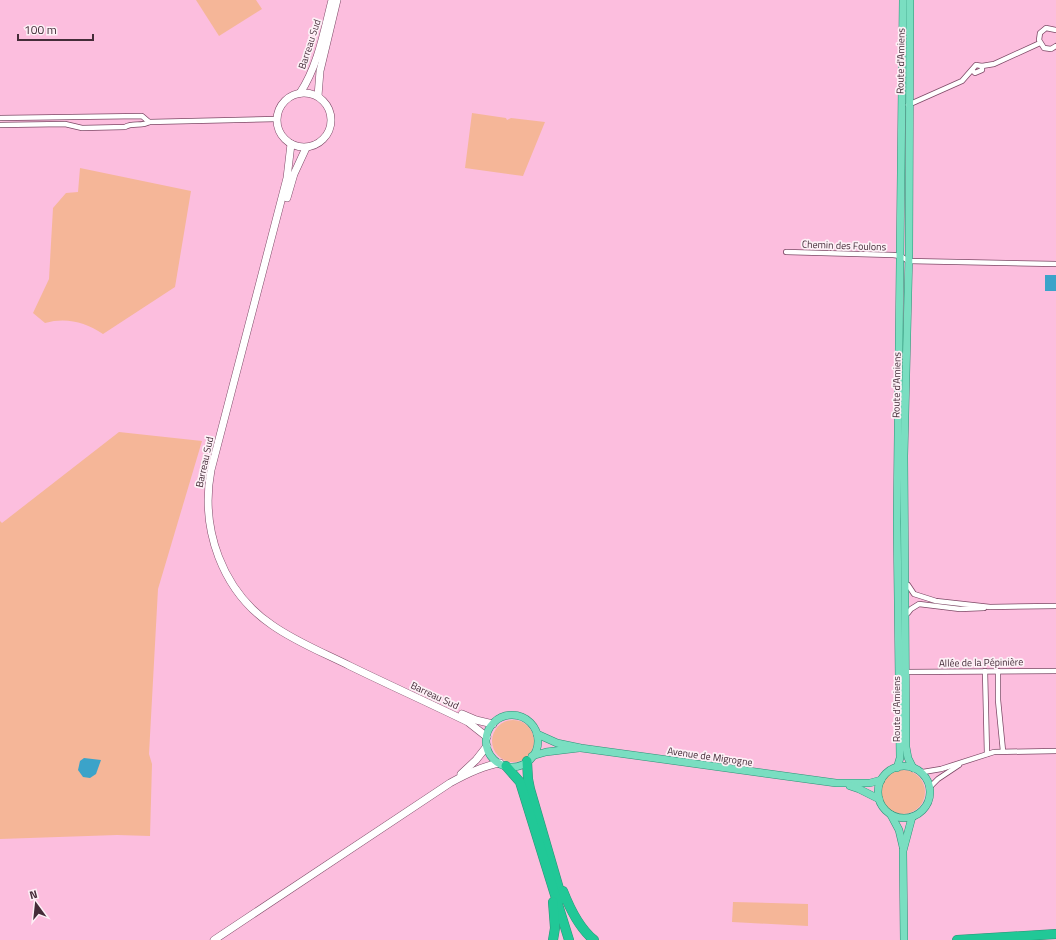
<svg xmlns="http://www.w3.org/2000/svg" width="1056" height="940" font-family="'Titillium Web',sans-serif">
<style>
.green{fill:#f5b698}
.water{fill:#3ba3c9}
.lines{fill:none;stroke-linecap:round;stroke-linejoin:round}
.street-casing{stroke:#7d4966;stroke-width:6}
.secondary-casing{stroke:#7d4966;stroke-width:8}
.primary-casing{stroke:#2d9176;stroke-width:8}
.highway-casing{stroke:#2d9176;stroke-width:10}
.street{stroke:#fff;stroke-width:4.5}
.secondary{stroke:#fff;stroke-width:7}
.primary{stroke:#7adec1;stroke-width:7}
.highway{stroke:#21c897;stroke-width:9}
.labels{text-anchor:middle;stroke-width:3.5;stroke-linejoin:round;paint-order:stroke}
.street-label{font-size:10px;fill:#442c38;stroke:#fdf0f6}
</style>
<rect width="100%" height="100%" fill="#fcbede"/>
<g class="green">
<path d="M196,0H256L262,9L219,36Z"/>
<path d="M472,113L506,118L507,120L511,118L545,122L523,176L465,168Z"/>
<path d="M80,168L191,191L175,287L103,334C85,322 66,317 45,323L33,313L49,279L53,208L66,193L78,192Z"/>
<path d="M119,432L202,441L158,589L149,754L152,764L150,836L117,835L0,839V521L2,523Z"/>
<circle cx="513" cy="741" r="21"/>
<circle cx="903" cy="792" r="22"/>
<path d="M733,902L808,904V926L732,922Z"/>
</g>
<g class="water">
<rect x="1045" y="275" width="11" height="16"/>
<path d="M84,758L101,760L96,774L90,778L83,777L78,770L80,761Z"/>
</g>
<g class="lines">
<defs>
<g id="street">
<path d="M1056,30L1046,28L1040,33L1039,40L1044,48L1051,49L1056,46"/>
<path d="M972,70L975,73L982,70V66"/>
<path d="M908,105L962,81L976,65L982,66L994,64L1040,43"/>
<path d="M0,118L142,116L149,122"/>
<path d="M0,125L65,124L82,128L125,127C133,122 142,127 149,122L277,119"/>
<path d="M786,252L893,255L901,256L908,261L1056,264"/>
<path d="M908,585L914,594L936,601L990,607L1056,606"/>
<path d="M908,613L911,609L919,604L960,609L984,608"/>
<path d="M985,671L987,754"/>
<path d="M998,671V700L1003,751"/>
<path d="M905,672L1056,671"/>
<path d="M918,771L923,772L941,769L994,752L1056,751"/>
<path d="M929,788L938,779L959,765"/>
</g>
<g id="secondary">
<path d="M300,93C318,66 324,31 332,0"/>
<circle cx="304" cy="120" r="27"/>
<path d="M318,96L320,71L337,0"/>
<path d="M291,144L287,178L211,470C200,529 222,591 272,625C296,642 324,653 350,666C389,685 429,703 468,722L487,737"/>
<path d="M287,198L294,174L306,148"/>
<path d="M462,714L476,720L493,724"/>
<path d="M461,774L476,760L487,746"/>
<path d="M214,940L450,783C466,774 482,766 500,763"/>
</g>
<g id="primary">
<path d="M910,0L909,252L904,456L906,747L908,758L913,768"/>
<circle cx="512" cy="741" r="26"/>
<path d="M537,734L557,743L581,748L836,783H870L881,780"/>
<path d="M532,756L546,752L579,748"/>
<circle cx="904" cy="792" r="26"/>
<path d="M897,768L900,758L897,522L903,0"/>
<path d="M850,786L859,789L879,799"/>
<path d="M891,815L899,830L903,847"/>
<path d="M904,940L903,851L912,817"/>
</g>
<g id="highway">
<path d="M527,761L528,779L530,789L562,899"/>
<path d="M506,766L520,782L569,940"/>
<path d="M563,891C570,909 579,928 594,940"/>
<path d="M553,940L555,928L553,902"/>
<path d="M957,940L1056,934"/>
</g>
</defs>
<use href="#street" class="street-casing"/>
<use href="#secondary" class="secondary-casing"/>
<use href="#primary" class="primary-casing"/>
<use href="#highway" class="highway-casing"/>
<use href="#street" class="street"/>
<use href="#secondary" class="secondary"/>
<use href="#primary" class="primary"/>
<use href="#highway" class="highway"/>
</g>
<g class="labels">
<g class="street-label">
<text transform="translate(309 44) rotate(-72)" y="4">Barreau Sud</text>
<text transform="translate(900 61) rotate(-89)" y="4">Route d'Amiens</text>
<text transform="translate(844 245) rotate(2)" y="4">Chemin des Foulons</text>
<text transform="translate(896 385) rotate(-89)" y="4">Route d'Amiens</text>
<text transform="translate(204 462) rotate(-78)" y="4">Barreau Sud</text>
<text transform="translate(981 662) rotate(-1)" y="4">Allée de la Pépinière</text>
<text transform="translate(435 695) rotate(25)" y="4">Barreau Sud</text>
<text transform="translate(896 709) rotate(-90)" y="4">Route d'Amiens</text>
<text transform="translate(710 756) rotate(8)" y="4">Avenue de Migrogne</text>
</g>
</g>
<g transform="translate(36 904) rotate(345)" stroke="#fdf0f6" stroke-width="3" paint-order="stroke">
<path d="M0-3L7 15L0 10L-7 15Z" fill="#442c38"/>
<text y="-6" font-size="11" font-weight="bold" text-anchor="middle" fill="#442c38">N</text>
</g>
<path d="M18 34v6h75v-6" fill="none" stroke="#442c38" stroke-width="2"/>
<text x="24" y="34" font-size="12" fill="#442c38" stroke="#fdf0f6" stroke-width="3" paint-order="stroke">100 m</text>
</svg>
